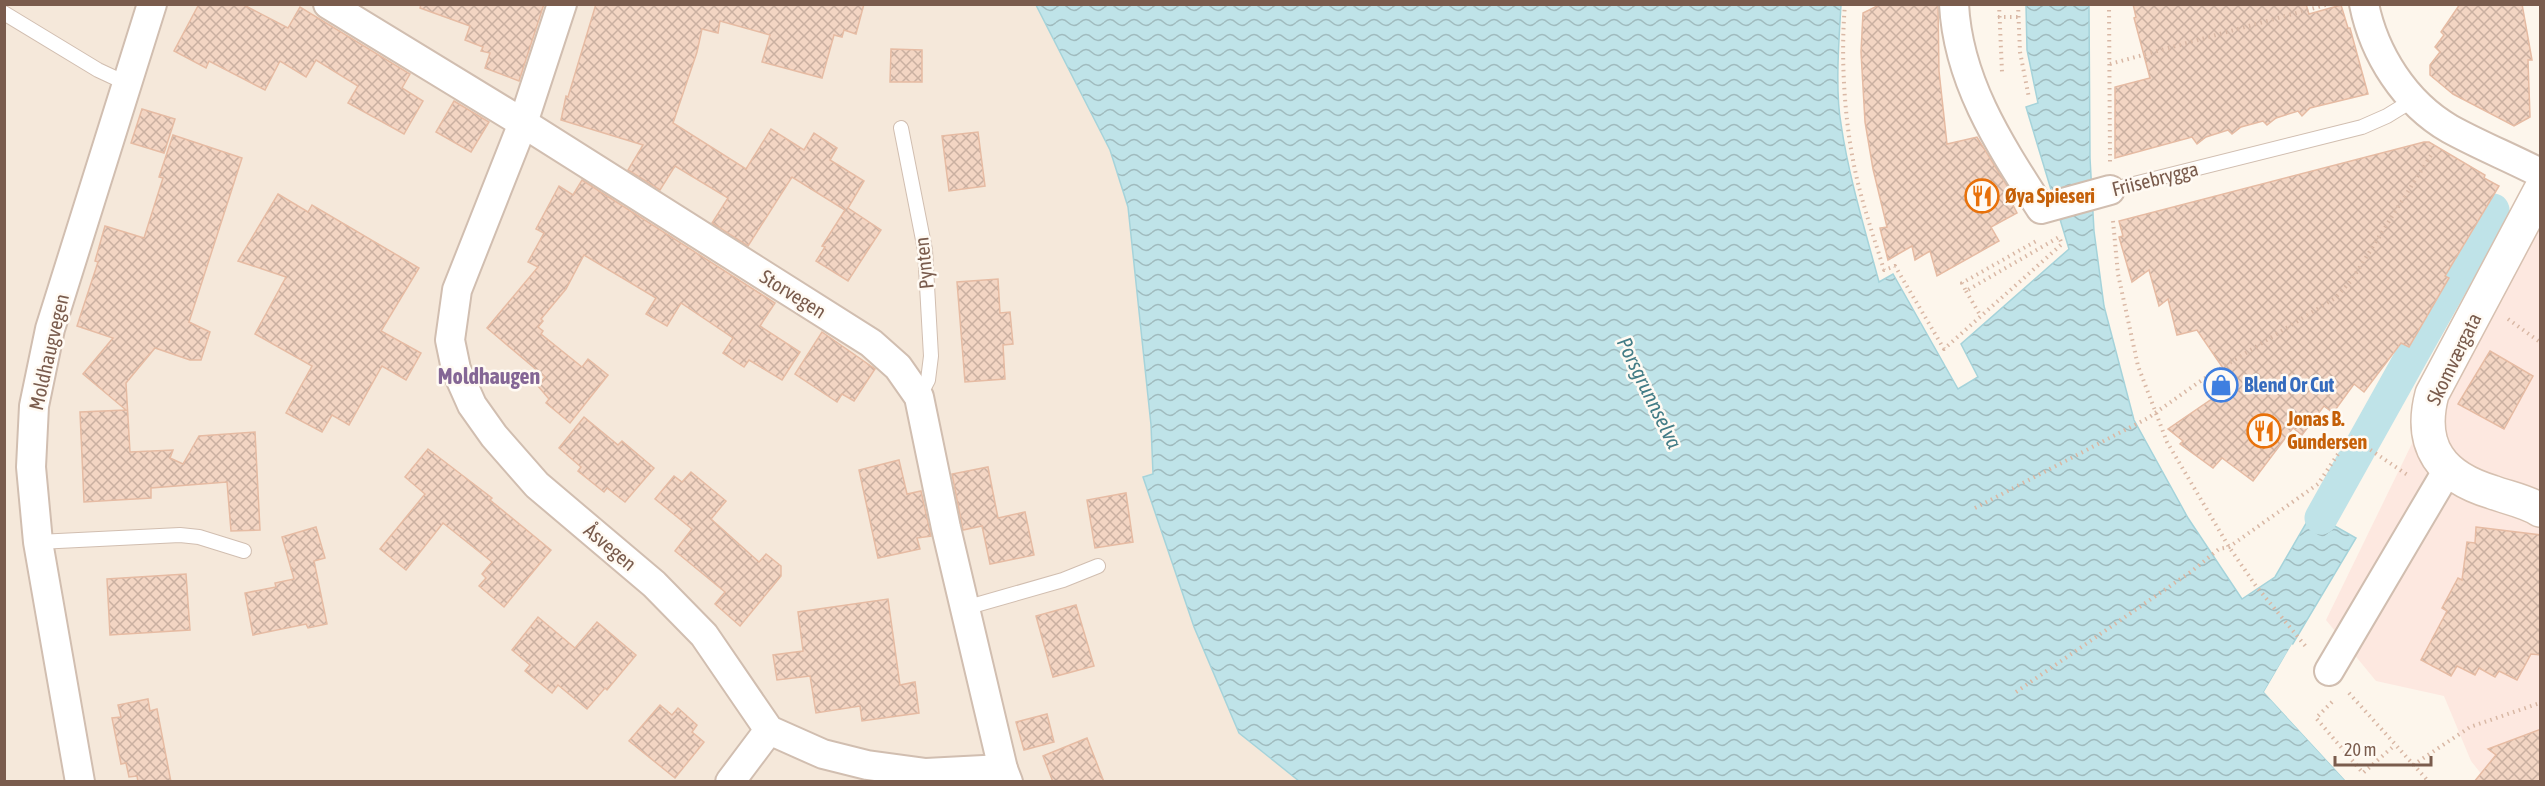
<svg xmlns="http://www.w3.org/2000/svg" width="2545" height="786" font-family="'Asap Condensed',sans-serif">
<style>
.residential{fill:#f5e8da}
.commercial{fill:#fde8e0}
.water{fill:url(#water-waves);stroke:#a5d3da;stroke-width:1.5}
.pier{fill:#fdf6ec}
.lines{fill:none;stroke-linecap:round;stroke-linejoin:round}
.canal{stroke:#bfe3e8;stroke-width:33}
.building{fill:url(#building-cross-hatch);stroke:#e6bba3;stroke-width:1.5}
.lane-casing{stroke:#d1beb0;stroke-width:16}
.street-casing{stroke:#d1beb0;stroke-width:32}
.secondary-casing{stroke:#d6c0b0;stroke-width:36}
.path{stroke:#d9b8a5;stroke-width:4;stroke-dasharray:1.5 4.5;stroke-linecap:butt}
.lane{stroke:#fff;stroke-width:14}
.street{stroke:#fff;stroke-width:28}
.secondary{stroke:#fff;stroke-width:33}
.labels{text-anchor:middle;stroke-width:5;stroke-linejoin:round;paint-order:stroke}
.street-label{font-size:20px;fill:#7a5c4d;stroke:#fffaf3}
.food-label{font-size:20px;font-weight:bold;fill:#c56008;stroke:#fffaf3;text-anchor:start}
.shop-label{font-size:20px;font-weight:bold;fill:#366cbe;stroke:#fffaf3;text-anchor:start}
.water-label{font-size:21px;font-style:italic;fill:#437c86;stroke:#fffaf3}
.quarter-label{font-size:22px;font-weight:bold;fill:#846695;stroke:#fffaf3}
</style>
<defs>
<pattern id="water-waves" width="16" height="10" patternUnits="userSpaceOnUse" patternTransform="scale(1.5)"><rect width="16" height="10" fill="#bfe3e8"/><path d="M0 5q4-4 8 0t8 0" fill="none" stroke="#a0bbbe"/></pattern>
<pattern id="building-cross-hatch" width="8" height="8" patternUnits="userSpaceOnUse" patternTransform="scale(1.5)"><rect width="8" height="8" fill="#f3d5c3"/><path d="M0 0l8 8M0 8l8-8" fill="none" stroke="#cab0a1"/></pattern>
</defs>
<rect width="100%" height="100%" fill="#fdf6ec"/>
<path class="residential" d="M5,4L1036,5L1110,150L1128,207L1151,425L1153,474L1143,476L1239,733L1299,781L5,782Z"/>
<path class="commercial" d="M2540,181V781H2487L2471,761L2444,696L2376,681L2326,620Z"/>
<path class="water" d="M1036,5H1841C1839,40 1835,90 1841,124C1849,178 1865,230 1879,282L1893,274L1958,389L1978,377L1961,344L2069,249L2026,107L2038,103L2027,50L2026,5H2089L2090,158L2094,231L2104,306L2134,420L2188,518L2242,599L2275,577L2312,513L2356,538L2264,692L2346,781H1299L1239,733L1194,627L1143,477L1153,474L1151,425L1128,207L1110,150Z"/>
<path class="pier" d="M2292,644L2294,647L2268,691L2349,782L2346,781L2264,692Z"/>
<g class="lines">
<path class="canal" d="M2321,518L2493,210"/>
</g>
<g class="building">
<path d="M199,4H242L288,28L300,7L410,74L402,88L423,101L404,134L348,103L358,86L316,60L306,77L280,61L265,90L209,61L206,68L174,51Z"/>
<path d="M421,4H544L519,81L485,68L490,53L481,51L483,47L465,40L470,26L420,8Z"/>
<path d="M596,4H864L856,34L844,30L842,37L834,35L822,78L762,62L770,35L720,21L718,33L702,29L697,52L673,123L746,169L771,129L804,150L814,133L837,148L830,160L864,181L848,208L881,230L848,281L816,261L825,247L822,246L845,210L792,177L748,246L712,223L728,198L675,166L660,190L628,170L643,145L561,120L566,96L568,97Z"/>
<path d="M1881,4H1938L1939,71L1947,144L1977,137L2017,202L2013,205L2017,213L1991,227L1999,241L1937,276L1930,251L1915,260L1912,246L1888,260L1880,228L1887,227L1873,169L1865,122L1861,52L1863,13Z"/>
<path d="M2133,4H2306L2309,14L2341,5L2348,28H2350L2368,94L2310,108L2302,116L2298,111L2276,118L2267,125L2263,121L2241,127L2232,134L2228,130L2206,137L2197,144L2192,137L2115,158V87L2150,78L2134,18L2136,17Z"/>
<path d="M2460,4H2522L2532,60H2528L2530,117L2514,126L2453,94L2430,75V65L2440,52L2435,47L2444,35L2441,32Z"/>
<path d="M891,49L922,50V82H890Z"/>
<path d="M454,101L489,122L471,152L436,132Z"/>
<path d="M142,109L175,119L164,153L131,143Z"/>
<path d="M978,132L985,186L949,191L942,136Z"/>
<path d="M173,135L242,158L189,322L210,332L201,360H190L155,348L126,383L130,452L173,450L170,458L183,464L199,436L255,432L260,530L231,531L227,482L151,488V498L84,502L80,412L126,410L83,374L113,338L77,326L98,262L95,261L105,226L144,238L163,178L159,177Z"/>
<path d="M2424,142H2429L2485,175L2484,178L2499,186L2445,276L2449,278L2409,347L2401,343L2364,392L2354,384L2333,413L2324,406L2302,435L2293,428L2253,481L2222,458L2213,468L2180,444L2183,441L2168,429L2216,396L2207,384L2225,371L2197,330L2177,335L2168,299L2159,306L2149,270L2132,282L2119,237L2123,236L2119,221Z"/>
<path d="M582,180L775,303L760,326L800,352L782,380L749,360L744,367L723,353L733,338L681,303L667,326L646,314L656,298L584,255L566,289L541,319L543,321L538,327L543,331L541,334L582,367L588,359L608,375L570,423L546,403L549,399L538,386L545,377L487,328L538,267L528,262L544,233L536,229L559,186L573,195Z"/>
<path d="M278,194L308,212L312,205L419,268L381,331L421,353L406,380L382,366L349,425L332,415L322,432L286,413L312,366L255,334L286,277L238,261Z"/>
<path d="M998,279L1000,313L1010,312L1013,344L1003,345L1005,379L965,382L957,282Z"/>
<path d="M822,332L875,369L854,401L842,394L837,402L795,374Z"/>
<path d="M2490,351L2533,376L2504,429L2458,404Z"/>
<path d="M584,417L618,445L622,441L654,468L625,502L607,488L604,492L578,471L581,467L559,448Z"/>
<path d="M428,449L492,498L490,500L551,550L504,607L479,586L486,578L482,574L492,562L443,523L406,570L380,549L425,494L405,477Z"/>
<path d="M899,460L907,494L921,491L931,536L917,538L920,549L878,558L859,470Z"/>
<path d="M988,467L998,518L1025,512L1034,555L990,564L982,526L963,530L952,474Z"/>
<path d="M691,472L726,501L711,519L759,562L766,554L781,566V576L740,626L715,604L725,592L675,551L692,529L655,499L674,476L682,482Z"/>
<path d="M1126,493L1133,542L1095,548L1087,500Z"/>
<path d="M316,527L325,558L314,561L327,624L308,628L306,624L253,635L245,593L276,587L275,583L294,579L282,537Z"/>
<path d="M2476,527L2541,535V655L2531,654L2517,680L2499,671L2495,677L2479,668L2475,675L2457,666L2451,676L2421,660L2447,611L2442,608L2458,578L2462,580L2467,542L2475,543Z"/>
<path d="M186,574L190,630L110,635L107,579Z"/>
<path d="M888,599L900,685L915,682L919,713L862,721L860,706L816,713L810,676L777,680L773,655L803,651L798,612Z"/>
<path d="M1076,605L1094,666L1053,677L1036,616Z"/>
<path d="M538,617L575,648L597,622L636,655L607,690L605,688L587,709L558,685L552,693L525,671L530,665L512,650Z"/>
<path d="M148,699L150,711L157,709L171,782H138L137,776L129,777L126,763L121,764L112,718L121,717L118,705Z"/>
<path d="M660,705L672,715L678,708L697,725L692,732L704,742L675,778L629,741Z"/>
<path d="M1047,714L1054,742L1024,750L1016,722Z"/>
<path d="M2541,729V782H2474L2496,755L2488,749Z"/>
<path d="M1087,738L1104,782H1053L1043,756Z"/>
</g>
<g class="lines">
<defs>
<g id="lane">
<path d="M4,13L98,70L128,84"/>
<path d="M901,128L925,250L931,356L928,380L919,397"/>
<path d="M2110,190L2362,127L2387,116L2413,100"/>
<path d="M38,542L180,535L199,537L244,551"/>
<path d="M965,608L1063,580L1098,566"/>
</g>
<g id="street">
<path d="M328,4L523,123L871,343L898,367L919,397L946,528L1003,769"/>
<path d="M562,4L523,123L457,290L450,340L456,369L472,405L494,436L537,485L654,584L704,635L769,730L823,754L867,765L926,773L1003,769L1008,782"/>
<path d="M1954,4C1958,82 2000,145 2041,209L2110,190"/>
<path d="M2364,4C2374,54 2405,103 2450,129C2479,145 2511,158 2540,173"/>
<path d="M2329,671L2447,471"/>
<path d="M80,782L38,542L31,467L34,406L50,329L152,4"/>
<path d="M730,782L769,730"/>
</g>
<path id="secondary" d="M2540,191L2432,394C2418,447 2442,477 2492,492C2508,498 2526,501 2540,510"/>
</defs>
<use href="#lane" class="lane-casing"/>
<use href="#street" class="street-casing"/>
<use href="#secondary" class="secondary-casing"/>
<g class="path">
<path d="M1845,4C1840,63 1845,135 1860,191C1867,218 1876,244 1884,270L1895,266L1944,349L2062,244L2059,237L1966,291L1962,283L2038,240"/>
<path d="M1999,4L2002,72"/>
<path d="M2018,4L2020,52L2029,98"/>
<path d="M2109,4L2110,162"/>
<path d="M1998,17H2018"/>
<path d="M2110,64L2329,4"/>
<path d="M2113,221L2118,274L2138,366L2167,442L2229,547L2256,586L2307,648"/>
<path d="M1966,291L1980,315"/>
<path d="M2508,319L2540,342"/>
<path d="M1975,508L2148,418L2202,380L2335,298L2351,281L2433,152"/>
<path d="M2016,692L2192,571L2219,549L2229,547L2318,484L2350,436L2409,476"/>
<path d="M2349,693L2429,782"/>
<path d="M2332,702L2316,718L2363,773L2395,745"/>
<path d="M2413,765L2470,727L2540,703"/>
</g>
<use href="#lane" class="lane"/>
<use href="#street" class="street"/>
<use href="#secondary" class="secondary"/>
</g>
<defs>
<symbol id="restaurant-ring" viewBox="-11 -11 22 22"><circle r="9.5" fill="#fffaf3" stroke="#e8710a" stroke-width="1.5"/><path d="M-5-6h1v4h1v-4h1v4h1v-4h1v5L-1.5 .5V6h-2V.5L-5-1ZM5-6V6H3V1.5H1.5Q1.5-4 5-6Z" fill="#e8710a"/></symbol>
<symbol id="shop-ring" viewBox="-11 -11 22 22"><circle r="9.5" fill="#fffaf3" stroke="#3f7fe0" stroke-width="1.5"/><path d="M-5-2.5h2.3a2.7 3.5 0 0 1 5.4 0H5L5.5 6h-11ZM-1.5-2.5h3a1.5 2.3 0 0 0-3 0Z" fill="#3f7fe0"/></symbol>
</defs>
<g fill-rule="evenodd">
<use href="#restaurant-ring" x="1963" y="177" width="38" height="38"/>
<use href="#shop-ring" x="2202" y="366" width="38" height="38"/>
<use href="#restaurant-ring" x="2245" y="412" width="38" height="38"/>
</g>
<g class="labels">
<g class="street-label">
<text transform="translate(2155 179) rotate(-14)" y="7">Friisebrygga</text>
<text transform="translate(924 263) rotate(-96)" y="7">Pynten</text>
<text transform="translate(793 294) rotate(32)" y="7">Storvegen</text>
<text transform="translate(49 352) rotate(-77)" y="7">Moldhaugvegen</text>
<text transform="translate(2454 359) rotate(-64)" y="7">Skomværgata</text>
<text transform="translate(610 547) rotate(40)" y="7">Åsvegen</text>
</g>
<g class="food-label">
<text x="2005" y="203">Øya Spieseri</text>
<text x="2287" y="426">Jonas B.<tspan x="2287" dy="23">Gundersen</tspan></text>
</g>
<g class="shop-label">
<text x="2244" y="392">Blend Or Cut</text>
</g>
<g class="water-label">
<text transform="translate(1649 393) rotate(64)" y="7">Porsgrunnselva</text>
</g>
<g class="quarter-label">
<text x="489" y="384">Moldhaugen</text>
</g>
</g>
<rect width="2545" height="786" fill="none" stroke="#7a5c4d" stroke-width="12"/>
<path d="M2335 756v9h96v-9" fill="none" stroke="#7a5c4d" stroke-width="3"/>
<text x="2344" y="756" font-size="18" fill="#7a5c4d" stroke="#fffaf3" stroke-width="4.5" paint-order="stroke">20 m</text>
</svg>
